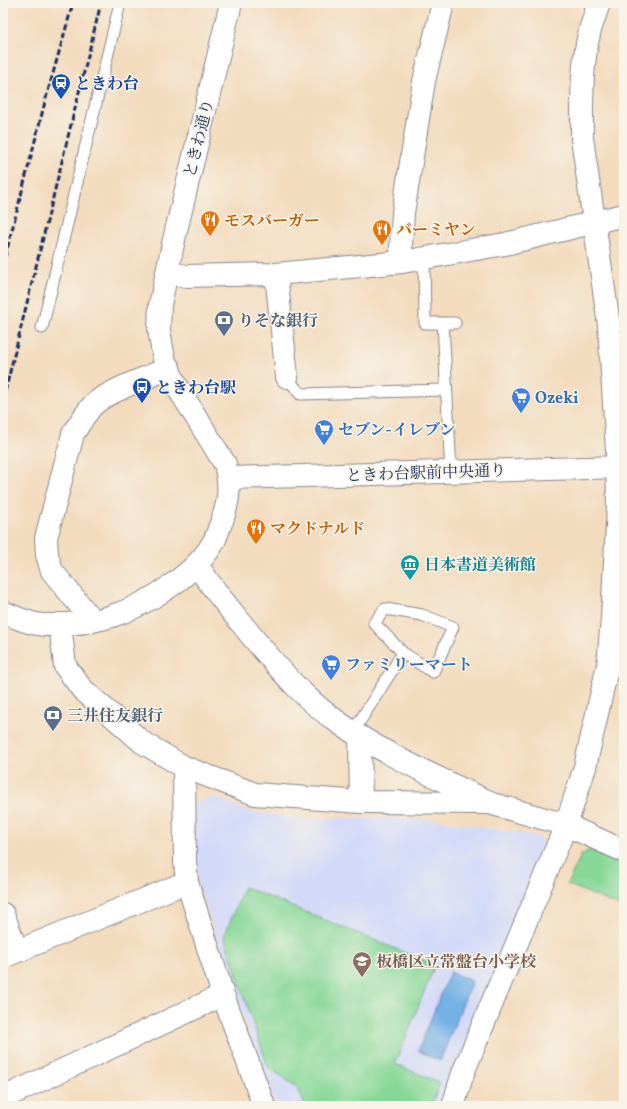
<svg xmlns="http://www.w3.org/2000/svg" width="627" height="1109" font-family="Vollkorn,'Noto Serif JP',serif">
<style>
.built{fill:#d2d9f9}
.green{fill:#87d898;stroke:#51847b}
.water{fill:#73b1e6;stroke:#4770a2}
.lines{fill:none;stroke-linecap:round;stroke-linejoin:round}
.lane-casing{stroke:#87858e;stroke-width:13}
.street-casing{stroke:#87858e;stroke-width:24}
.secondary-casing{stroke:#87858e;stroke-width:24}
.lane{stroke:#fff;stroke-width:11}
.street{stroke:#fff;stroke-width:22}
.secondary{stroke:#fff;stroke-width:22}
.rail{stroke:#1b2f5e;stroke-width:3;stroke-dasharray:6 3;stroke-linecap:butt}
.labels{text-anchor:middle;stroke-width:3;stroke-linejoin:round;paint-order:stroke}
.transit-label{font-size:16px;font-weight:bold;fill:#164399;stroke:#f7f3e8;text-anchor:start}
.street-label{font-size:16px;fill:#1b2f5e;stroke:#f7f3e8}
.food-label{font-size:16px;font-weight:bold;fill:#c56008;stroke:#f7f3e8;text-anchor:start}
.service-label{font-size:16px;font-weight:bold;fill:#4e5e75;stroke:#f7f3e8;text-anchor:start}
.shop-label{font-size:16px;font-weight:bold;fill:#366cbe;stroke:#f7f3e8;text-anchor:start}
.culture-label{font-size:16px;font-weight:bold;fill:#0d838f;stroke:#f7f3e8;text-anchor:start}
.education-label{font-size:16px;font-weight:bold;fill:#785e54;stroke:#f7f3e8;text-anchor:start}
</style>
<rect width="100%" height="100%" fill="#f7f3e8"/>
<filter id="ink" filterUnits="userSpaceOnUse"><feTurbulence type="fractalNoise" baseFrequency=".025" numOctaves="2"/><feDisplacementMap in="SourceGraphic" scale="8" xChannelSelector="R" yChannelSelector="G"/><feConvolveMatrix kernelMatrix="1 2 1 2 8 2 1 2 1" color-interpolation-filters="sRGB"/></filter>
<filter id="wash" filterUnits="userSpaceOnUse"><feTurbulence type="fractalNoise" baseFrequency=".012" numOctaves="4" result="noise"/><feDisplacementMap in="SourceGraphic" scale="16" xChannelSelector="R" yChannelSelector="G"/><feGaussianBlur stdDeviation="0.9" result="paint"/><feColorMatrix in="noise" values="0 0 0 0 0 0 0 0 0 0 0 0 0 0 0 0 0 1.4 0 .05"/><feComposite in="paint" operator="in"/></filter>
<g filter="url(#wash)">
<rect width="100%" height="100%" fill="#f3dbbd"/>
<path class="built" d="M215,797L247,811L298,818H402L436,820L538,836L546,849L444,1106H277L266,1085L198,883L193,804Z"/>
<g class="green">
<path d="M590,850L624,866V908L567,884L582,854Z"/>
<path d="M244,887L435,965L395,1064L440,1083L431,1106H305L298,1088L268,1067L224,937Z"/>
</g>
<path class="water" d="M450,972L472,981L440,1061L418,1051Z"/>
</g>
<g filter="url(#ink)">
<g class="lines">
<defs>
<g id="lane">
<path d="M424,258L425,323H455"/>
<path d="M443,324L451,472"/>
<path d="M42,328L120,3"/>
<path d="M287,377L300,394L446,390"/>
<path d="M353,732L403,653L433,672L453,627L422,615L385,609L374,623L403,653"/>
</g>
<g id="street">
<path d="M402,262L401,246L403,213L424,81L443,3"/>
<path d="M167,273L187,276L276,274L402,262L505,244L624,215"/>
<path d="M276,274L287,377"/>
<path d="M197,565C214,591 234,614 254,639C279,668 303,698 335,720C381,753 434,776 485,800"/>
<path d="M92,620L52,571L47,555L46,538L73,434C79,424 85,414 93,405C107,391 149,377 169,368"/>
<path d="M60,624L65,666L82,689L142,742L184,767L255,794L361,802L489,803"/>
<path d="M360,737L361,802"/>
<path d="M184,767L185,861L187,882L223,995L264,1106"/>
<path d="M3,914L17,951"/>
<path d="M3,957L187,882"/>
<path d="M3,1098L223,995"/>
<path d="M453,1106L463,1073L566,825L585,767L608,665L612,618L618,506L617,450L609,325L582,138C582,102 581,65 590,30C593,21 596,12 599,3"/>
</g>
<g id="secondary">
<path d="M229,478L624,467"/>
<path d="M3,612C14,617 25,622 37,624C47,626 58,625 67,624C82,623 98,621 112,616C146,605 195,575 213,543C216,538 218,531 220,526C229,503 231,488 225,464L175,383L164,359L159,330L160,305L175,235L231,3"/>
<path d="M489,803L566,825L624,851"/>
</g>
</defs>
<use href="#lane" class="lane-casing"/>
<use href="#street" class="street-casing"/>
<use href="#secondary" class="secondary-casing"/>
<use href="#lane" class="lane"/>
<use href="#street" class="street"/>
<use href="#secondary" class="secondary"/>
<g class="rail">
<path d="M3,265L46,98L73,3"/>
<path d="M3,400L101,3"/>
</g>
</g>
</g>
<defs>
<symbol id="station-pin" viewBox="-11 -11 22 30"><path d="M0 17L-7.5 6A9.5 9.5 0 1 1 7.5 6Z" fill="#1a4fb4" stroke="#f7f3e8"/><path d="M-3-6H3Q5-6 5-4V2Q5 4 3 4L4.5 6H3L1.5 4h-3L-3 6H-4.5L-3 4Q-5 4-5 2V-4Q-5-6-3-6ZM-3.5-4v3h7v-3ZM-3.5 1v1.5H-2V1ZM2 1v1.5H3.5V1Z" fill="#fff"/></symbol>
<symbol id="restaurant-pin" viewBox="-11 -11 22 30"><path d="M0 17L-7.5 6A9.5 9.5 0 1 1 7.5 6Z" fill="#e8710a" stroke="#f7f3e8"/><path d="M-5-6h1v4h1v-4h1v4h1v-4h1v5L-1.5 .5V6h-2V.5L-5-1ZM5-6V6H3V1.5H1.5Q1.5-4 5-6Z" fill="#fff"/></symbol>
<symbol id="bank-pin" viewBox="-11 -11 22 30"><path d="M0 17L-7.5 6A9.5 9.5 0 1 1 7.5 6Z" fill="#5c6f8a" stroke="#f7f3e8"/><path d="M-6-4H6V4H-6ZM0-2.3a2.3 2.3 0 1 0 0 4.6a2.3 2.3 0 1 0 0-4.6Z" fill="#fff"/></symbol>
<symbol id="bus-pin" viewBox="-11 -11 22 30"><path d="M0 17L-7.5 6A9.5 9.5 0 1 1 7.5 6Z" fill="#1a4fb4" stroke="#f7f3e8"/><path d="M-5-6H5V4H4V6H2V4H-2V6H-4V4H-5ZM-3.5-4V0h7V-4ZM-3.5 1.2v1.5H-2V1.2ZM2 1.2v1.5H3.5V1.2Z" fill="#fff"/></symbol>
<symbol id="supermarket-pin" viewBox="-11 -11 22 30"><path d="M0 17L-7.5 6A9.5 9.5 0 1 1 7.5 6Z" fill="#3f7fe0" stroke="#f7f3e8"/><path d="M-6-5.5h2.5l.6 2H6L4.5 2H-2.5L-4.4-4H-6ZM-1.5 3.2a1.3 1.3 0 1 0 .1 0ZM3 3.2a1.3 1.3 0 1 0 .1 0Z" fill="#fff"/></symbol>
<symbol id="museum-pin" viewBox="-11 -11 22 30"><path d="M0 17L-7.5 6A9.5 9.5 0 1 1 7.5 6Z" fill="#0f9aa8" stroke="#f7f3e8"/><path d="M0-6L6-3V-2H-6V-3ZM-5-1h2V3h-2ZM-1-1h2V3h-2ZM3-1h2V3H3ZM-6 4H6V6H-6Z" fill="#fff"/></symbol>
<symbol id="school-pin" viewBox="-11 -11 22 30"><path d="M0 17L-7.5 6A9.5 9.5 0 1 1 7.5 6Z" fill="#8d6e63" stroke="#f7f3e8"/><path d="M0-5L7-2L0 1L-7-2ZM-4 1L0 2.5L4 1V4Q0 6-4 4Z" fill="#fff"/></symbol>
</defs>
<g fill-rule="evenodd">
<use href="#station-pin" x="50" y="72" width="22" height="30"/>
<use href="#restaurant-pin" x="199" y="209" width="22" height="30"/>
<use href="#restaurant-pin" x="371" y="218" width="22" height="30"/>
<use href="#bank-pin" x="213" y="309" width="22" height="30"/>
<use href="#bus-pin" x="131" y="376" width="22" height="30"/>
<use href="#supermarket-pin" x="510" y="386" width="22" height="30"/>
<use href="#supermarket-pin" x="313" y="418" width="22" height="30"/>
<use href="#restaurant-pin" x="245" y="517" width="22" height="30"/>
<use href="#museum-pin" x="399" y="553" width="22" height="30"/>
<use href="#supermarket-pin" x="320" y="653" width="22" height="30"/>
<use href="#bank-pin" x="42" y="704" width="22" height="30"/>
<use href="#school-pin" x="351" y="950" width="22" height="30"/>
</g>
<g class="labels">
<g class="transit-label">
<text x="75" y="89">ときわ台</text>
<text x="156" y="393">ときわ台駅</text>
</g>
<g class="street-label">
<text transform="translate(198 138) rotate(-76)" y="6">ときわ通り</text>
<text transform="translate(426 472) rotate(-2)" y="6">ときわ台駅前中央通り</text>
</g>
<g class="food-label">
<text x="224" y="226">モスバーガー</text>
<text x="396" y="235">バーミヤン</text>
<text x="270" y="534">マクドナルド</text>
</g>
<g class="service-label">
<text x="238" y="326">りそな銀行</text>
<text x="67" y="721">三井住友銀行</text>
</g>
<g class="shop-label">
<text x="535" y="403">Ozeki</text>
<text x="338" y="435">セブン-イレブン</text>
<text x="345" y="670">ファミリーマート</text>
</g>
<g class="culture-label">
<text x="424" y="570">日本書道美術館</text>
</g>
<g class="education-label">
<text x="376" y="967">板橋区立常盤台小学校</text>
</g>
</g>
<rect width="627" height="1109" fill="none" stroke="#f7f3e8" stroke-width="16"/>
</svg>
